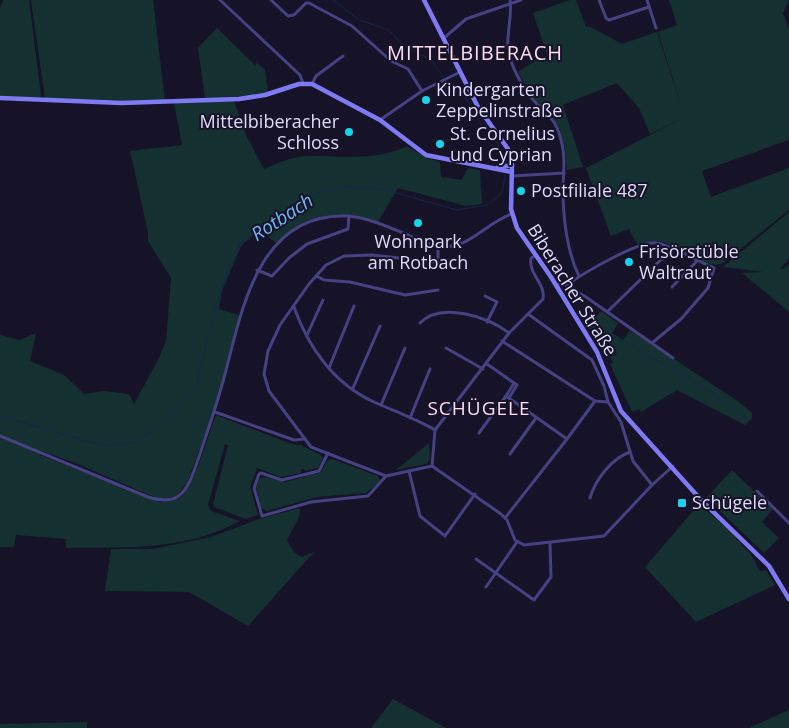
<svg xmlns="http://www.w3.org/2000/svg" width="789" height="728" font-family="'Open Sans',sans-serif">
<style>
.green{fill:#153030}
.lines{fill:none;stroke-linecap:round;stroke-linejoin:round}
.stream{stroke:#13274a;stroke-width:1}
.street{stroke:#454182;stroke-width:3}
.secondary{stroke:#7f7af4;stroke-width:4.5}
.poi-dot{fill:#17d3ec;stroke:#161227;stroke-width:2}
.labels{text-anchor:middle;stroke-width:4;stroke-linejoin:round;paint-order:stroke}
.poi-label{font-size:18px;fill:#dfdbfc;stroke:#161227;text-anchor:start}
.street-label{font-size:18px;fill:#dfdbfc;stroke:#161227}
.water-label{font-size:19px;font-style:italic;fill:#71b5f4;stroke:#161227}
.neighbourhood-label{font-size:19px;letter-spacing:1px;fill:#fcddf0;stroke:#161227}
.quarter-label{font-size:20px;letter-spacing:1px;fill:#fcddf0;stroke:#161227}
</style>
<rect width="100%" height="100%" fill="#161227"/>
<g class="green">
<path d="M3,0H29L41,95L39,98L0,96V9Z"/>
<path d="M31,0H153L165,101H105L45,98Z"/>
<path d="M570,0H576L586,27L589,26L622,44L657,32L684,115L658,32L677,25L669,0H789L783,13L789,29V140L702,171L711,197L789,168V210L723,263C699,272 679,243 657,241C650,241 644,244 638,246L629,229L611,236L586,168L685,117L650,134L639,108L617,83L563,105L583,167L567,170L565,148L556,123L549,112L534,99L518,72L535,61L548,58L533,13Z"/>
<path d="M217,28L255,65L257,63L265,70L268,92L244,97L205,99L198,48Z"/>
<path d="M234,101L247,137L264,169C278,163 293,156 308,156C343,155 374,162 407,146L425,157L440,162L441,177L462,180L468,168L480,170L482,204L466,206L398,188L378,222C342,207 305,217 276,243L260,230L241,246L222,291L219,309L239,315L213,414L187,483L176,496L161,499L149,495L78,464L41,451L40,455L161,502C169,501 177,501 182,495C196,481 208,435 216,415L294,445H301L321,455L323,458L318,468L305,471L304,469L301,470V473L281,477L257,468L250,487L258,515L246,519L214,507L213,504L228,445L225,444L208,505L211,511L240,521C185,551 127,547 66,548V539L16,535L14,547H0V335L20,340L36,333L30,361L64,375L84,394L104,391L129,394L134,404L159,358L166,341L171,278L148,241V232L130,151L182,145L174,103Z"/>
<path d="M789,212V259L780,269H783L789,265V312L742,273L763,272L723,267Z"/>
<path d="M601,311L618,323L612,333L623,340L630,330L739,402L752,413V418L745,425L677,390L641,412L639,409L632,412L610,364L613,363L610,357L617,354L608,342L602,346L588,326Z"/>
<path d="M429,443L430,460L426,464L396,470Z"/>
<path d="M332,459L378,476L380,481L366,493L317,497L267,511L261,508L256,487L260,478L266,477L286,482L321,472L327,461Z"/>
<path d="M732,470L773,509L762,522L779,538L764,553L706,498Z"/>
<path d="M699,504L736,536L735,537L750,553L760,571L766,570L775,585L696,622L645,567Z"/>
<path d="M300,508L299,517L287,540L294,552L301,557L314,552L248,626L189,592L105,591L111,549H153L211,537L259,519Z"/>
<path d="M393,699L446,728H371Z"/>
<path d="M789,710V728H751V727Z"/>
<path d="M87,722V728H0V724Z"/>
</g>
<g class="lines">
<g class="stream">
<path d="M333,0L359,20L383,28L391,32L401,44L431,60L444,78"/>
<path d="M447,80L464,94L476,117L497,143L506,160V165"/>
<path d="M604,331C617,341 625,340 638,348C645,352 650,357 657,361C688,378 721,394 746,420"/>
<path d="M0,416L104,446L133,443L151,432L195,388L221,290L240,244L295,204L325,190L347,186L386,190L457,210L487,205L502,193L506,172"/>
</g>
<g class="street">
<path d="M220,0L300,75L303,83"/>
<path d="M271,0L288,16L294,15L306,3H309L352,26L391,61L408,69L422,91"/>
<path d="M510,0C513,21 503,40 511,61C515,73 525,91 534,101C550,118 556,118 562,144C566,160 563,174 563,190C563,217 567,252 579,276"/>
<path d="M599,0L606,18L609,20L649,7"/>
<path d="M647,0L656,28"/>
<path d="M444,38L466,19L521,0"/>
<path d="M312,84L316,76L343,56"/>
<path d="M380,120L422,91L460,72"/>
<path d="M512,176L564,173"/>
<path d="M438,262L457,260"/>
<path d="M257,270L272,276L289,258L307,244L348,229L349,216"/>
<path d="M316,276L324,280L350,282L405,295L438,290"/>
<path d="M556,285L564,284L586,297L673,358"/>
<path d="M567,285C582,274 639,240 657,243C671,245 699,262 714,268L708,288L681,319L652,343"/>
<path d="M672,287L697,261"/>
<path d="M485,296L497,302L487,322"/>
<path d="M294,307C308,347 334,384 374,402C394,411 416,419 435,430"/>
<path d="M607,312L672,249"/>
<path d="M528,314L592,360L604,386L608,402"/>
<path d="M420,323C441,301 488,317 509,333"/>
<path d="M307,335L323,300"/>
<path d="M502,341L595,401L608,402L621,422L633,461L652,485"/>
<path d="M446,348L483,369"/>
<path d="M487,364L514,383L506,396L567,439L595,401"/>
<path d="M329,368L354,306"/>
<path d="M353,388L380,326"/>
<path d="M509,398L517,385L514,383"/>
<path d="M381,405L405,348"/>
<path d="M215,412L294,440L304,439"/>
<path d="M410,418L430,369"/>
<path d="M479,433L506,396"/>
<path d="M0,436L148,497C158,500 168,502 177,497C190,489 195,467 200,454C209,427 218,401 225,374C242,310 258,214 345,216C371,216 409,237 435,246C467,253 486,222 512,214"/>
<path d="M328,453L319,471L282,480L261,473L259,474L254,488L262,516L311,502L368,496L386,476"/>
<path d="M510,454L536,418"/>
<path d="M432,466L386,476L311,447L269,391L264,374L268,351L280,325L309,284L326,265L344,256L372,255L435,262H438V247"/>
<path d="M432,466L501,514L507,520L515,540L524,545L604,536L652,485L673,466"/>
<path d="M432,466L435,430L509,333L543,299C546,284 528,274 531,258L535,256"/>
<path d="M409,471L420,516L445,536L475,494"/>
<path d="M757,491L789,523"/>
<path d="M590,498C595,480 612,458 630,452"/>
<path d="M505,518L567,439"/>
<path d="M476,559L534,600L551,577L550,543"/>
<path d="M486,587L517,542"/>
</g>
<g class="secondary">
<path d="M424,0L478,107L508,149L512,165L511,209L517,228L551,277L597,352L621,411L702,501L769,566L789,599"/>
<path d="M0,98L122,103L239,99L265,95L299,84H312L380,120L426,155L512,172"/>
<path d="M497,168L512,165"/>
</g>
</g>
<g class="poi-dot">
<circle cx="426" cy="100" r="5"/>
<circle cx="349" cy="132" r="5"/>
<circle cx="440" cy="144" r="5"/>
<circle cx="521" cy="191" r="5"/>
<circle cx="418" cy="223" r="5"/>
<circle cx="629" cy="262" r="5"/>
<rect x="677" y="498" width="10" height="10" rx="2.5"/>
</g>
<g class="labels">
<g class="poi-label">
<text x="436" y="96">Kindergarten<tspan x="436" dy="21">Zeppelinstraße</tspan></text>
<text x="339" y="128" text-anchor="end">Mittelbiberacher<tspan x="339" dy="21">Schloss</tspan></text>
<text x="450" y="140">St. Cornelius<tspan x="450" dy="21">und Cyprian</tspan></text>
<text x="531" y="197">Postfiliale 487</text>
<text x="418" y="248" text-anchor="middle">Wohnpark<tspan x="418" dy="21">am Rotbach</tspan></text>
<text x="639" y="258">Frisörstüble<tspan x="639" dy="21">Waltraut</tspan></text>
<text x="692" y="509">Schügele</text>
</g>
<g class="street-label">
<text transform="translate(572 290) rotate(58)" y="6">Biberacher Straße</text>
</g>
<g class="water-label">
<text transform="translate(282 217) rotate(-33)" y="7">Rotbach</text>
</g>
<g class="neighbourhood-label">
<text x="479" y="415">SCHÜGELE</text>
</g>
<g class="quarter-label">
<text x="475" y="60">MITTELBIBERACH</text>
</g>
</g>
</svg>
